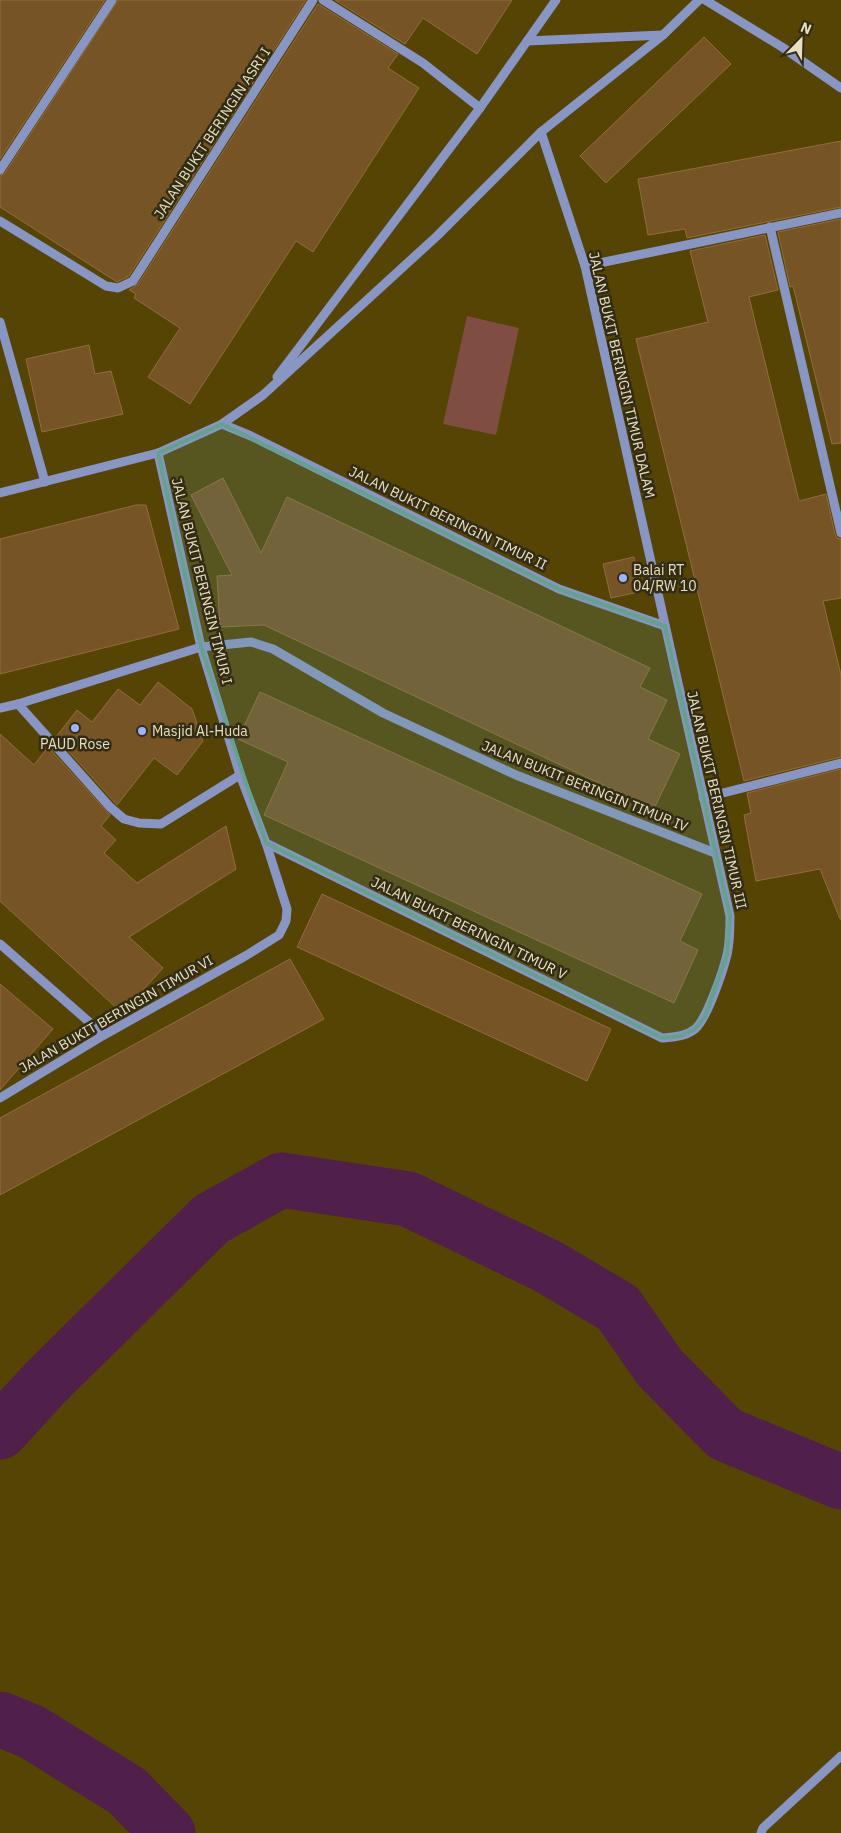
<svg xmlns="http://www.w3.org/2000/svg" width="841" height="1833" font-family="'IBM Plex Sans',sans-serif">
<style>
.green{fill:#804d42}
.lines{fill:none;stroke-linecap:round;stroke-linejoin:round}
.river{stroke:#501f4a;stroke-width:55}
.building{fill:#775425;stroke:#916d3f}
.minor{stroke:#8996c4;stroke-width:9}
.marked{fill:#66a090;fill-opacity:0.2;stroke:#66a090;stroke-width:4;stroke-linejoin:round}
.poi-dot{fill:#9fb3fd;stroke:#332c14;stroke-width:2}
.labels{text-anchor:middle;stroke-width:5;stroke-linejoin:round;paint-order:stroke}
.street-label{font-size:14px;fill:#e9e0c3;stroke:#332c14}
.poi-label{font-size:14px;fill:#e9e0c3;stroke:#332c14;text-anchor:start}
</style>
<rect width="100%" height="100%" fill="#554404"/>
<path class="green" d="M467,316L519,328L496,435L443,424Z"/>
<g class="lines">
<g class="river">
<path d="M0,1432L45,1383L211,1219L281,1180L408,1199L549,1267L618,1308L660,1368L725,1434L841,1482"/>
<path d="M0,1719L32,1732L127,1791L168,1833"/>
</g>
</g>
<g class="building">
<path d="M0,0H105L0,159Z"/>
<path d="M118,0H306L129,276L117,282L0,207V176L5,173Z"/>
<path d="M335,0H512L477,54L423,18L405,44Z"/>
<path d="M318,4L398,54L388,68L419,88L313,252L296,241L190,404L148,377L180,328L134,298L136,294L129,290L138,284Z"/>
<path d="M704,37L731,64L606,183L580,156Z"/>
<path d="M841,141V207L687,238L685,229L648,235L638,179Z"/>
<path d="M841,219V443L832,444L793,286L790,287L778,232Z"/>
<path d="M765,235L778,290L749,297L799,501L826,494L835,534L837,538L841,539V598L823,601L841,675V757L744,781L636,339L708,322L690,251Z"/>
<path d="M89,345L95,374L111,371L123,414L42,432L26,359Z"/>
<path d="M223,478L261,553L287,497L650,668L640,687L667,700L648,739L680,754L654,809L264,625L220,627L217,576L232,575L191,495Z"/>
<path d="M136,505H146L179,629L0,674V539Z"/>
<path d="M634,557L643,591L611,598L603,564Z"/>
<path d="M158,682L192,709L203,741L177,775L154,758L117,805L56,737L77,710L92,722L118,689L140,705Z"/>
<path d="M260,692L702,894L680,941L698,950L674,1003L264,815L288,762L238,739Z"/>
<path d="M0,734L34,765L48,747L110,815L101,826L116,840L104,853L137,883L226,826L236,869L129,937L163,968L122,1013L0,901Z"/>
<path d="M841,769V919H840L820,869L756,881L744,815L751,813L747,793Z"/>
<path d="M322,894L611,1029L587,1081L297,947Z"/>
<path d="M290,959L324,1019L0,1195V1118Z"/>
<path d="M0,984L53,1029L0,1090Z"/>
</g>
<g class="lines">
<g class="minor">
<path d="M323,0L423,63L480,108"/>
<path d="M705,0L782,47L841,88"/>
<path d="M527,41L663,35"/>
<path d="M0,170L112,0"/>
<path d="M0,221L106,286L118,288L133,281L313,0"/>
<path d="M770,227L841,533"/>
<path d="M585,266L841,213"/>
<path d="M0,322L45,482"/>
<path d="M277,377L480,108L556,0"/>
<path d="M222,424L251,436L559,589L665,626"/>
<path d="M0,493L158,453L222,424L263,395L437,236L541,132L663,35L699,0"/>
<path d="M18,704L110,807L124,819L139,823L161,824L240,775"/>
<path d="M0,708L18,704L201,647L251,642L273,649L383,713L516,775L715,853"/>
<path d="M703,798L841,763"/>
<path d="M266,843L662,1038C673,1037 685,1037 695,1029C707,1019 723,971 727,955C730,942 730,929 730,916L585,266L541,132"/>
<path d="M0,944L104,1035"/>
<path d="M0,1098L104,1035L247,955L279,935L286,921L287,909L266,843L240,775L201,647L158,453"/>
<path d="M761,1833L763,1828L841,1756"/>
</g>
</g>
<path class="marked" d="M222,424L559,589L665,626L730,916L727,955L705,1017L695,1029L681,1036L662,1038L266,843L201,647L158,453Z"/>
<g class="poi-dot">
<circle cx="623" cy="578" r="5"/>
<circle cx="75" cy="728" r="5"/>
<circle cx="142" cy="731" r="5"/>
</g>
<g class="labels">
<g class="street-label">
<text transform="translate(212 133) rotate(-57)" y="5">JALAN BUKIT BERINGIN ASRI I</text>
<text transform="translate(622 375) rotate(77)" y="5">JALAN BUKIT BERINGIN TIMUR DALAM</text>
<text transform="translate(448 518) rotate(26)" y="5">JALAN BUKIT BERINGIN TIMUR II</text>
<text transform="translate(202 581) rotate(76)" y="5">JALAN BUKIT BERINGIN TIMUR I</text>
<text transform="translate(585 786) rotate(22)" y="5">JALAN BUKIT BERINGIN TIMUR IV</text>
<text transform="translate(717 800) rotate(77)" y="5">JALAN BUKIT BERINGIN TIMUR III</text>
<text transform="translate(469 928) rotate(26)" y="5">JALAN BUKIT BERINGIN TIMUR V</text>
<text transform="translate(116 1014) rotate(-30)" y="5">JALAN BUKIT BERINGIN TIMUR VI</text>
</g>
<g class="poi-label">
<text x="633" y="575">Balai RT<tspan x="633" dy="16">04/RW 10</tspan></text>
<text x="152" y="736">Masjid Al-Huda</text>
<text x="75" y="749" text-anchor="middle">PAUD Rose</text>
</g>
</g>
<g transform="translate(801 40) rotate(23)" stroke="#332c14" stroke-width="4" paint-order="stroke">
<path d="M0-4L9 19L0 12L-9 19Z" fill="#e9e0c3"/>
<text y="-8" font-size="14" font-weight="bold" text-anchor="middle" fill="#e9e0c3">N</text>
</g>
</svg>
